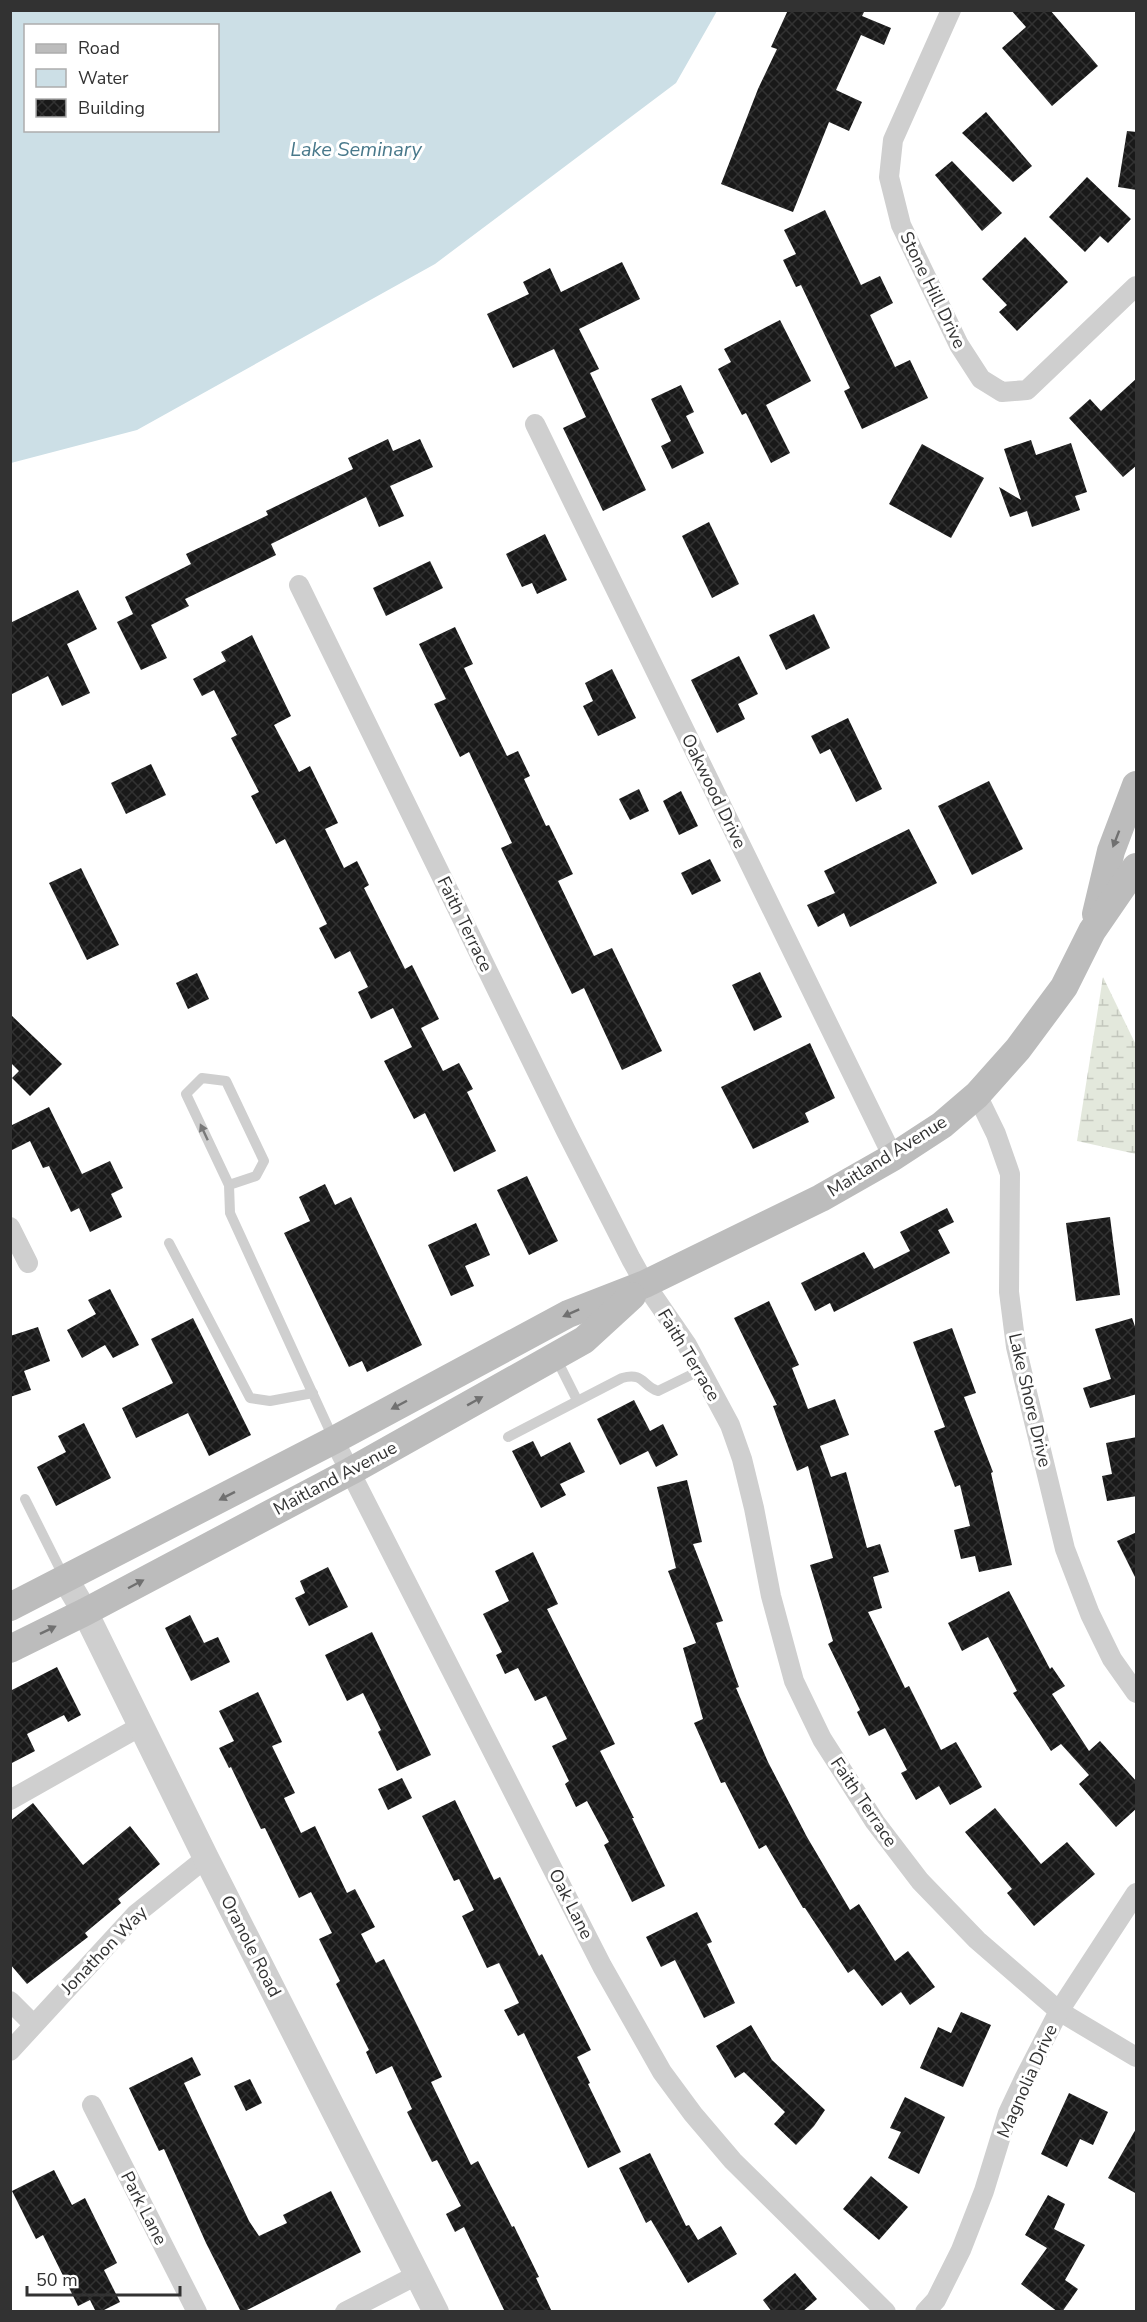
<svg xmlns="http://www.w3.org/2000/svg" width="1147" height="2322" font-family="'Nunito Sans',sans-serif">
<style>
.wetland{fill:url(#wetland-marsh)}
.water{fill:#ccdfe6;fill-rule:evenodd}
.building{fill:url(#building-cross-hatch)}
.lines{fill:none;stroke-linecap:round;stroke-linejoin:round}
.service{stroke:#cfcfcf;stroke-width:10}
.minor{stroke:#cfcfcf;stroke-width:20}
.tertiary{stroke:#cfcfcf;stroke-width:26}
.secondary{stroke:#bcbcbc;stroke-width:28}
.oneway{fill:#707070}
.oneway2{fill:#797979}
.labels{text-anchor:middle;stroke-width:6;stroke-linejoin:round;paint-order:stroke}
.street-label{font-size:18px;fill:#323232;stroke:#fff}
.water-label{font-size:20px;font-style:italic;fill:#49798b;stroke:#fff}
</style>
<defs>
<pattern id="wetland-marsh" width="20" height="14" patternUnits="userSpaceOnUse" patternTransform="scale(1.5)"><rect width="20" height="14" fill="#e3e8dc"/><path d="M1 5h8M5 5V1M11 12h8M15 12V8" fill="none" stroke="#c3c7bd"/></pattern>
<pattern id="building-cross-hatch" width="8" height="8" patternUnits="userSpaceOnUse" patternTransform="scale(1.5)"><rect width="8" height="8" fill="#191919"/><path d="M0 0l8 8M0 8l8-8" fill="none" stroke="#323232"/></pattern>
</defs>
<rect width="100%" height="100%" fill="#fff"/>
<path class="wetland" d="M1103,977L1136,1045V1154L1077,1141Z"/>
<path class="water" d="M11,10H717V11L676,83L435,264L137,430L11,463ZM26,26H218V130H26Z"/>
<g class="building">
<path d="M788,10H865L862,16L891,28L884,45L861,35L836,90L862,102L849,131L829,122L793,212L721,184L758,89L777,49L771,47Z"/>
<path d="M1011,10H1050L1098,66L1052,106L1002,48L1026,27Z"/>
<path d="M986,112L1032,166L1013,182L962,133Z"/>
<path d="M1127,131L1137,132V190L1118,187Z"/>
<path d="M952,161L1002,213L982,231L935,175Z"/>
<path d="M1087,177L1131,219L1108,243L1100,236L1085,252L1049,217Z"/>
<path d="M825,210L861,285L880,276L893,303L870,315L895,367L910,360L928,398L862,429L844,391L850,388L801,285L796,287L783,260L796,254L784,230Z"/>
<path d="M1025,237L1068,282L1017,331L999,312L1007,305L982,279Z"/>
<path d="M622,262L640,299L579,329L599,369L590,373L646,490L603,511L563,428L586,417L554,349L513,368L487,314L529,294L523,282L550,268L561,292Z"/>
<path d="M780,320L811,381L766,405L790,453L771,463L746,413L742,415L718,369L731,362L724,349Z"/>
<path d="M1137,378V465L1123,477L1069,418L1090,399L1101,411Z"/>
<path d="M681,385L694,412L686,416L704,453L672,469L661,446L671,441L651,399Z"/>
<path d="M388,439L393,451L420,439L433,467L390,486L404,516L379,527L366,497L271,544L276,555L185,599L189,606L151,625L167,658L141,670L117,622L133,614L125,597L191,564L186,554L268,515L266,511L353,469L348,458Z"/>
<path d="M1031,440L1036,455L1071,443L1087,492L1075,496L1080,510L1032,527L1027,511L1010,517L999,487L1021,500L1004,449Z"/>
<path d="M922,444L984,478L951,538L889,504Z"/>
<path d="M709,522L739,584L712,598L682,536Z"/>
<path d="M545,534L567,580L537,594L532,583L522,587L506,554Z"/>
<path d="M430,561L443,588L386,616L373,588Z"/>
<path d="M78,590L97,629L67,644L90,693L62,706L48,676L10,695V623Z"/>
<path d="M814,614L830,648L786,670L769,635Z"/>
<path d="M455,627L473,664L464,668L507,756L518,751L530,776L524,779L546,826L549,825L573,874L558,881L594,956L612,948L662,1051L622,1070L584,988L572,994L501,848L512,843L469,752L460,757L434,704L446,699L419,644Z"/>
<path d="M252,635L291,716L274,725L299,772L310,766L338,823L325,829L344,868L357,861L369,885L364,888L405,969L412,965L439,1019L421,1028L443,1071L459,1063L473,1089L467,1092L496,1151L454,1172L425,1113L414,1119L384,1061L412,1047L393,1008L371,1019L358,992L368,987L350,951L335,959L319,928L327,924L285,839L276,844L251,796L259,792L231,738L237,735L214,690L202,696L193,679L226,661L221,652Z"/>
<path d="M739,656L758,694L738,704L745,719L717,733L691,680Z"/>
<path d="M612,669L636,718L598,736L583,706L593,701L585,683Z"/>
<path d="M848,718L882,789L856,802L830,749L820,754L811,736Z"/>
<path d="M151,764L166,795L126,814L111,783Z"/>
<path d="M989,781L1023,849L972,875L938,806Z"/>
<path d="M639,789L649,811L630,820L619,799Z"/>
<path d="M681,791L698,826L679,835L663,801Z"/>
<path d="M909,829L937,883L850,927L844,913L818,927L807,905L835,893L824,871Z"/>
<path d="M710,859L721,881L692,895L681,873Z"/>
<path d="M81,868L119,945L87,960L49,883Z"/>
<path d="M760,972L782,1017L754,1031L732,985Z"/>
<path d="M197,973L209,999L188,1009L176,983Z"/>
<path d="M10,1014L62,1064L30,1096L12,1078L19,1071L10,1062Z"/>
<path d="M810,1043L835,1098L805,1113L809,1122L753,1149L721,1087Z"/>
<path d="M49,1107L82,1174L110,1161L123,1188L111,1194L122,1217L90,1232L79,1208L71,1212L49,1166L43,1168L30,1141L10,1151V1126Z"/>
<path d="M527,1176L558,1241L529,1255L497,1190Z"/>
<path d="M325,1184L335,1205L351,1197L422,1345L367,1372L362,1361L349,1367L284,1233L310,1221L299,1197Z"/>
<path d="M947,1208L954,1222L938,1230L950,1253L834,1312L830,1303L815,1311L801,1283L864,1252L874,1269L910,1251L900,1232Z"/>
<path d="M1110,1217L1120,1295L1076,1301L1066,1223Z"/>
<path d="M476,1223L490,1255L465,1266L474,1286L451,1296L428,1245Z"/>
<path d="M110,1289L139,1345L113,1358L105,1345L82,1358L67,1330L96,1314L88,1300Z"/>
<path d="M769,1301L799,1365L792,1368L808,1409L835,1399L849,1435L820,1446L831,1477L846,1472L867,1548L880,1544L889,1572L873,1577L882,1608L868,1612L905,1688L909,1686L941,1750L956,1742L982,1787L950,1805L939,1786L916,1800L901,1773L907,1770L885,1728L869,1736L857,1712L860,1710L828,1644L833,1641L810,1565L833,1558L808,1466L797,1471L773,1406L777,1405L734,1318Z"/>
<path d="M193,1318L251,1435L209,1456L188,1413L136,1438L122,1408L173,1383L151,1339Z"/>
<path d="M1132,1318L1137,1332V1394L1090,1408L1083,1388L1111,1379L1095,1329Z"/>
<path d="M38,1327L50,1361L24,1371L31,1390L10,1397V1336Z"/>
<path d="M952,1328L976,1393L964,1397L993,1472L991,1473L1012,1565L979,1572L975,1556L961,1559L954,1530L970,1526L960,1485L955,1487L934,1431L945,1427L913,1342Z"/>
<path d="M634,1400L650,1431L663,1424L678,1455L656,1467L648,1451L620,1465L597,1419Z"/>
<path d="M84,1423L111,1478L56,1506L37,1467L66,1452L58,1436Z"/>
<path d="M1137,1437V1496L1107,1501L1102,1476L1112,1474L1106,1443Z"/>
<path d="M533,1441L541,1457L570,1442L585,1472L560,1484L566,1495L541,1508L512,1451Z"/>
<path d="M687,1480L702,1542L693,1544L723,1621L716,1623L739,1687L736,1688L768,1762L807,1837L850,1910L859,1904L895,1961L908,1951L935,1987L910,2005L901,1992L882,2006L854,1969L848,1973L805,1908H803L766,1845L759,1849L725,1782L721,1783L694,1723L703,1719L683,1648L696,1643L668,1571L676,1568L657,1487Z"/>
<path d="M1137,1532V1581L1117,1541Z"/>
<path d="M533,1552L558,1604L547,1609L615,1744L600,1751L634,1818H632L665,1886L632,1902L604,1845L609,1842L587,1801L576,1807L565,1784L569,1781L552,1746L567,1739L546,1696L535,1701L518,1668L505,1674L496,1655L502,1652L483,1614L509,1601L495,1571Z"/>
<path d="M328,1567L348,1607L309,1626L295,1598L305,1593L300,1581Z"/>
<path d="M1009,1591L1050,1669L1052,1667L1065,1686L1052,1694L1089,1751L1100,1741L1137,1782V1808L1116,1827L1079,1784L1089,1775L1061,1744L1051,1751L1013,1693L1017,1691L988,1637L962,1651L948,1623Z"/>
<path d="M190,1615L204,1643L218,1637L230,1662L191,1681L165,1628Z"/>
<path d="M372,1632L431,1755L397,1771L378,1732L381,1730L363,1693L347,1701L325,1655Z"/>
<path d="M57,1667L81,1715L68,1722L64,1715L27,1734L35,1751L10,1764V1691Z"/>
<path d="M258,1692L282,1742L272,1746L295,1793L284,1798L301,1833L315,1826L347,1893L355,1889L375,1927L361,1934L376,1963L384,1959L418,2027L442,2077L431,2082L471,2165L478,2161L512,2227L514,2226L539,2277L536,2278L552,2312H505L464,2227L455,2232L446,2214L461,2206L437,2160L432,2162L407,2112L412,2109L392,2066L376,2074L366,2052L369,2050L336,1984L340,1981L319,1939L332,1933L311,1892L299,1898L265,1828L261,1829L231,1767L229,1768L219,1748L234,1741L219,1711Z"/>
<path d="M402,1778L412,1798L388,1810L378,1789Z"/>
<path d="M455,1800L494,1880L500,1877L539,1956L542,1954L591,2050L577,2057L590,2083L588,2084L621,2152L588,2168L524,2033L518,2036L504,2010L519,2003L499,1963L487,1968L462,1916L474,1910L459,1879L454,1881L422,1816Z"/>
<path d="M33,1803L83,1865L130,1826L160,1864L118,1899L121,1903L85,1933L88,1937L27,1984L10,1964V1821Z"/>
<path d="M995,1808L1041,1864L1067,1842L1095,1874L1034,1926L1007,1893L1012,1889L965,1832Z"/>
<path d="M697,1912L712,1942L707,1944L735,2003L704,2018L675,1960L661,1967L646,1937Z"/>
<path d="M961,2012L991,2025L963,2087L920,2068L938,2027L951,2033Z"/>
<path d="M751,2025L772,2060L825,2110L814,2126L796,2145L774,2124L785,2112L744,2072L735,2078L716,2046Z"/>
<path d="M192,2057L201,2075L184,2083L249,2221L259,2236L287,2223L283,2215L331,2191L361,2252L243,2312H241L206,2243L164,2149L159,2151L129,2088Z"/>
<path d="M250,2079L262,2103L246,2111L234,2086Z"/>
<path d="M1069,2093L1108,2112L1093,2145L1080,2139L1067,2167L1041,2154Z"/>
<path d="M905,2097L945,2117L919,2174L888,2158L901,2132L890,2128Z"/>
<path d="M1137,2127V2194L1108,2178Z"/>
<path d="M650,2153L686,2226L689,2225L698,2240L721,2226L737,2254L688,2283L651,2220L646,2223L619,2168Z"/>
<path d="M54,2170L72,2205L85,2198L117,2263L104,2270L120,2302L100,2312H96L90,2300L78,2306L43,2235L36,2239L12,2191Z"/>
<path d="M871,2176L908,2207L879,2240L843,2209Z"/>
<path d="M1048,2195L1065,2204L1054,2229L1085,2245L1065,2280L1078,2289L1062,2312H1058L1021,2284L1047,2248L1025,2235Z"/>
<path d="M795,2273L817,2299L802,2312H772L763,2300Z"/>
</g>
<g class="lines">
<g class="service">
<path d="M229,1185L256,1176L264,1161L226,1081L202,1078L186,1094L229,1185L230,1213L334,1440"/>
<path d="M169,1243L250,1398L270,1401L313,1393"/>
<path d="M556,1358L577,1400"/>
<path d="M508,1437L622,1378C644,1372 642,1386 658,1391L701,1370"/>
<path d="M25,1499L64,1577"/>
</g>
<g class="minor">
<path d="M951,10L893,140L889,177L901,225L959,345L981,379L1002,392L1027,390L1136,286"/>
<path d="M535,424L893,1157"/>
<path d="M299,585L566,1131L631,1259L645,1284L687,1345L730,1425L742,1459L754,1508L771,1596L794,1681L822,1739L875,1822L920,1881L977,1940L1059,2011L1136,2057"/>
<path d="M977,1095L996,1134L1010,1174L1009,1292L1016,1347L1065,1549L1090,1614L1112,1659L1136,1693"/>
<path d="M10,1227L28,1263"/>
<path d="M334,1440L602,1966L662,2072L693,2114L733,2161L886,2312"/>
<path d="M10,1800L141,1726"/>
<path d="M10,2001L33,2024"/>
<path d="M10,2051L136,1914L206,1858"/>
<path d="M92,2105L197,2312"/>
<path d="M345,2312L417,2275"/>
<path d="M925,2312L936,2300L961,2250L984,2191L1008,2113L1025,2077L1059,2011L1136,1893"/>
</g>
<path class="tertiary" d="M66,1580L85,1612L206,1858L436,2312"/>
<g class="secondary">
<path d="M1096,914L1111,851L1136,785"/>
<path d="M10,1607L334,1440L568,1314L645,1284L821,1198L893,1157L942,1125L977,1095L1018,1049L1064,987L1092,931L1136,867"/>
<path d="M10,1649L85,1612L351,1471L584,1340L632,1296"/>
</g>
</g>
<defs><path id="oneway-solid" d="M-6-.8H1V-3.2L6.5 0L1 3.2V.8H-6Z" transform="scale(1.5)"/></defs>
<g class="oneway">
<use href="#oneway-solid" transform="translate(1116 839) rotate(111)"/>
<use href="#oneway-solid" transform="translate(571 1313) rotate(156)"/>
<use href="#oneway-solid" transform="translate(475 1401) rotate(-29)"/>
<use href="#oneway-solid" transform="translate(399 1405) rotate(152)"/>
<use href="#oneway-solid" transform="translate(227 1496) rotate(153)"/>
<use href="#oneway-solid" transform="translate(136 1584) rotate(-28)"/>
<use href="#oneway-solid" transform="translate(48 1630) rotate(-26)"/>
</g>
<use class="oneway2" href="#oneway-solid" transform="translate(204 1132) rotate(-115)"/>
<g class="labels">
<g class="street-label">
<text transform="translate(933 290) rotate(64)" y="6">Stone Hill Drive</text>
<text transform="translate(714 791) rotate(64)" y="6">Oakwood Drive</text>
<text transform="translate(465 924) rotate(64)" y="6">Faith Terrace</text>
<text transform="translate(887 1156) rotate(-32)" y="6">Maitland Avenue</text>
<text transform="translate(689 1355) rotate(59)" y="6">Faith Terrace</text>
<text transform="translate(1030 1400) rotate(77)" y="6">Lake Shore Drive</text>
<text transform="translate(335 1478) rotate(-28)" y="6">Maitland Avenue</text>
<text transform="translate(864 1802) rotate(56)" y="6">Faith Terrace</text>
<text transform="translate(571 1904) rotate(63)" y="6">Oak Lane</text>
<text transform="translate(251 1946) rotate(63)" y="6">Oranole Road</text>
<text transform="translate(104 1950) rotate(-46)" y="6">Jonathon Way</text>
<text transform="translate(1027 2081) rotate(-66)" y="6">Magnolia Drive</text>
<text transform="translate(144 2208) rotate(63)" y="6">Park Lane</text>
</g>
<g class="water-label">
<text x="356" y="156">Lake Seminary</text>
</g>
</g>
<rect width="1147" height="2322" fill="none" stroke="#323232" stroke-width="24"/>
<rect x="24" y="24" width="195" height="108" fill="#ffffff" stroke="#adadad" stroke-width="1.5"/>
<rect x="36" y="44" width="30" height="9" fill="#bcbcbc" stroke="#adadad" stroke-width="1.5"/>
<text x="78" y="54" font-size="18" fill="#323232">Road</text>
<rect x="36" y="69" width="30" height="18" fill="#ccdfe6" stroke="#adadad" stroke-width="1.5"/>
<text x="78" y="84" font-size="18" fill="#323232">Water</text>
<rect x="36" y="99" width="30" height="18" fill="url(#building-cross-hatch)" stroke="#adadad" stroke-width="1.5"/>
<text x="78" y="114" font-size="18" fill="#323232">Building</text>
<path d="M27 2286v9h153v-9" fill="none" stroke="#323232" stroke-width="3"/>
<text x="36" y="2286" font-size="18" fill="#323232" stroke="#ffffff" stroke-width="4.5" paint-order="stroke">50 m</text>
</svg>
